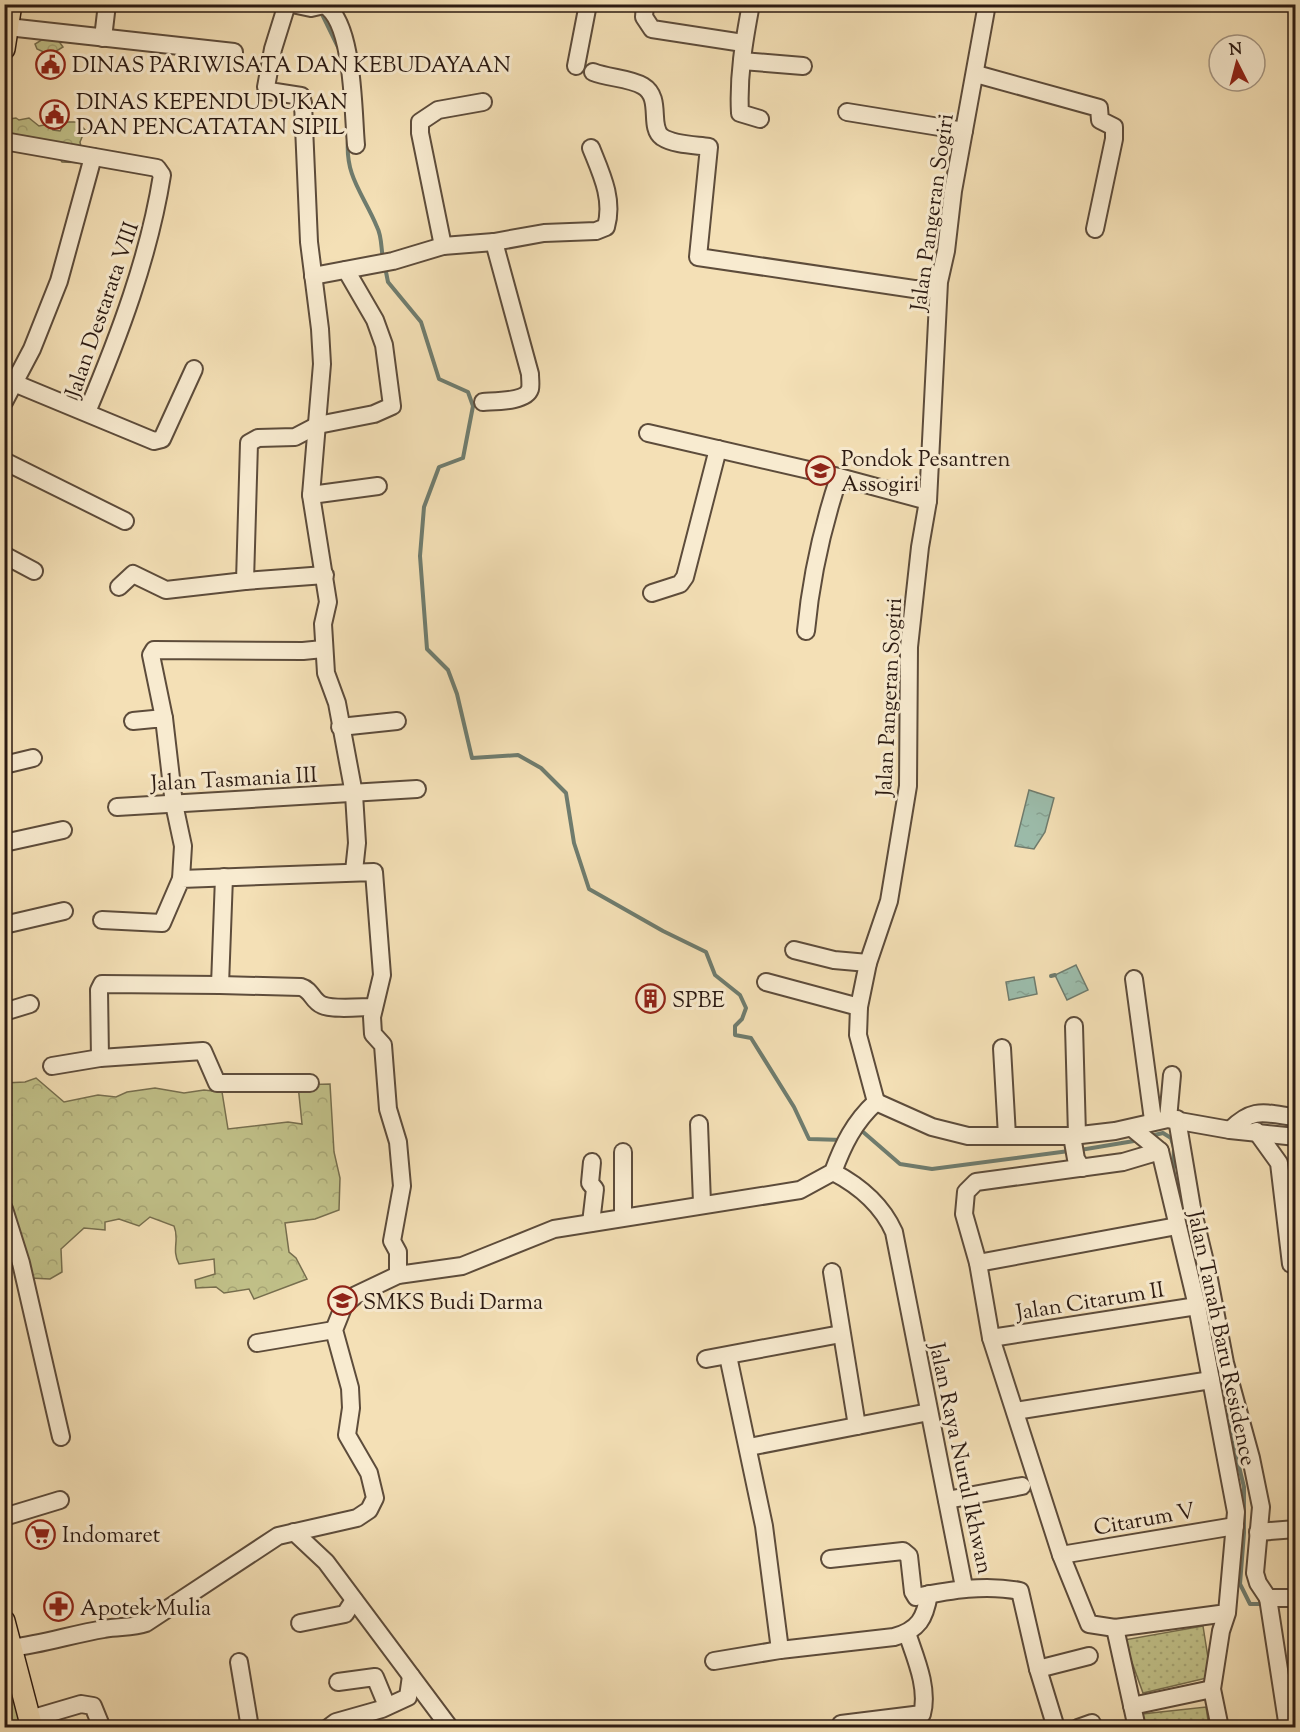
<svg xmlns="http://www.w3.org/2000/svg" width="1300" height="1732" font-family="'Sorts Mill Goudy',serif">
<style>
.grass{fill:url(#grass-dots);stroke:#766e4e;stroke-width:1.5}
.forest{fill:url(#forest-crowns);stroke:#766e4e;stroke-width:1.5}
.water{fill:url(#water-ripples);stroke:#6f7c6e;stroke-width:1.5}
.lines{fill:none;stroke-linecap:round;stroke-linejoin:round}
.stream{stroke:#6f7c6e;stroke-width:4}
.minor-casing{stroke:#5d4c3b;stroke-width:20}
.major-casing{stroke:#2b1a12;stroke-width:24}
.minor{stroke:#f8ebd0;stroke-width:16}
.major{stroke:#f4e0b6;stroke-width:21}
.labels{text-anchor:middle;stroke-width:6;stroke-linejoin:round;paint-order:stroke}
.poi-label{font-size:22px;fill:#2b1a12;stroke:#f8ebd0;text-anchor:start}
.street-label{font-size:22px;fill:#2b1a12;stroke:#f8ebd0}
</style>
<defs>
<pattern id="grass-dots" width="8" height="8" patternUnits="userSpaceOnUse" patternTransform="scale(1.5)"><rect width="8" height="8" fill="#c1c189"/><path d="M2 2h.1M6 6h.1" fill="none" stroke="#a6a575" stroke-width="1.8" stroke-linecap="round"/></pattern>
<pattern id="forest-crowns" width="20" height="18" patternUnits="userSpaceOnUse" patternTransform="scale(1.5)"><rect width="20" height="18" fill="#c1c189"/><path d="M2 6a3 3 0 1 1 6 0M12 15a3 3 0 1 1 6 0" fill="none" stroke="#a6a575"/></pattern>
<pattern id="water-ripples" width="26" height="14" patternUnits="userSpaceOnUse" patternTransform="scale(1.5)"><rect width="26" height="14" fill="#9cbdac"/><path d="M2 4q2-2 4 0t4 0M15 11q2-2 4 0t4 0" fill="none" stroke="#87a293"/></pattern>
</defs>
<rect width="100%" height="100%" fill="#f4e0b6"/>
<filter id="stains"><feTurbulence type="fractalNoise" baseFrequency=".00333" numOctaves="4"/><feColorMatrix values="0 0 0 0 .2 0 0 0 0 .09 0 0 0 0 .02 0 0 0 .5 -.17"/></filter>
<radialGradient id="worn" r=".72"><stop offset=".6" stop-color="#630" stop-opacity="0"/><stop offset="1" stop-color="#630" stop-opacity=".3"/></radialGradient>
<g class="grass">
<path d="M1203,1626L1211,1677L1143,1693L1124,1640Z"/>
<path d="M1206,1707L1209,1727H1136L1133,1715Z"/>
</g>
<g class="forest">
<path d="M43,39L58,40L63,47L50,55L37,49L35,44Z"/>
<path d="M16,118L19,120L29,118L39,126L49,124L53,130L60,131L65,122H78L85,130L80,142L84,163L62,162L58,156L5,137V124L9,119Z"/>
<path d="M36,1078L64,1102L98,1095L116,1097L127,1092L155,1088L184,1093L204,1090L222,1092L228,1129L288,1122L302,1124L298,1085L330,1084L334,1152L340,1178L339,1210L315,1219L285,1223L289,1252L296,1258L307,1279L254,1299L249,1289L224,1293L216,1287L196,1288L195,1280L215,1274L214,1259L179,1264C171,1249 180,1240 174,1226L150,1217L139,1226L119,1219L105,1222V1230L84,1228L61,1249L62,1272L50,1279L30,1278L13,1228L5,1187L4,1083L25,1082Z"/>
<path d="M4,1666H6L22,1727H10L5,1707Z"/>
</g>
<g class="water">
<path d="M1029,790L1054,798L1045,832L1034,849L1015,846Z"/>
<path d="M1076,965L1088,990L1067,1000L1055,975Z"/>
<path d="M1034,977L1037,994L1009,1000L1006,982Z"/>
</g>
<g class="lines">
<g class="stream">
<path d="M320,10L339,49"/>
<path d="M348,140C345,177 364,195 377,227C382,236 381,249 383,259"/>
<path d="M385,267L388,282L421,322L439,379L468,392L473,406L463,458L439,467L424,507L420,556L427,649L448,670L457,694L472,758L518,755L541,768L566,793L574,843L589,889L663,931L706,952L715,975L740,995L746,1008L742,1019L735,1026V1035L751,1038L794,1107L809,1139L843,1140"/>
<path d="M1051,976L1055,975"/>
<path d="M857,1133L862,1131L900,1164L932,1169L1069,1151"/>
<path d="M1150,1136L1163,1133L1171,1138L1174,1148L1173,1169L1183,1214"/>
<path d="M1080,1150L1140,1140"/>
<path d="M1225,1409L1244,1487V1533L1240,1584L1250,1604H1265"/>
</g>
<defs>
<g id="minor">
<path d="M287,4L273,49L266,87L269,91L301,96L303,103L309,242L320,329L322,364L311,495L328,602L323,624L326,673L337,703L354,794L357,843L354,871"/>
<path d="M292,4L311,8L324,5C354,21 353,114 356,145"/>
<path d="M645,4L644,17L652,29L743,43"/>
<path d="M751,4C744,41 738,76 740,113L760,119"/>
<path d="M8,27L234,52"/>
<path d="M103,38L107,4"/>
<path d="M742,61L803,66"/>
<path d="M576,66L588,4"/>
<path d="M593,72C608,78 630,78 643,86C663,98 648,127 662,137C674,145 695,145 709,147L698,257L914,289H938"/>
<path d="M976,74L1099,108L1100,120L1114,127V139L1095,229"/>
<path d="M847,112L964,131"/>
<path d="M4,141L157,168L162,175C149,257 119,336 87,412"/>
<path d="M443,246L420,133V122L438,110L483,102"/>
<path d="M313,276L393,261L443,246L494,242L544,233L596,231L606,227C614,199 601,173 591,148"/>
<path d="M14,383L154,441L162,439L194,369"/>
<path d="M4,402L32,349L59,281L93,157"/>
<path d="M483,402C494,401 526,402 530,389C531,385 530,379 530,374L494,242"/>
<path d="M648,433L839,477"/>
<path d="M4,461L125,521"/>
<path d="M311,495L378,486"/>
<path d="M4,555L34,571"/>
<path d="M245,581L325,575"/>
<path d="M119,587L133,574L166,590L245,581L249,443L258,438L295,437L318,425L374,414L392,406L384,345L375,320L346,270"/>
<path d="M652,593L680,584L685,577L718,449"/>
<path d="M806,631C811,577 822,528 839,477L928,501"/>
<path d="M164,718L151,655L154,650L303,651L323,649"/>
<path d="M133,721L164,718L174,804L183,846L181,879"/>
<path d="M340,727L397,721"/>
<path d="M4,765L33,758"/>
<path d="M117,807L417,789"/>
<path d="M4,843L63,830"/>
<path d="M102,920L162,923L181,879L374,872L382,975L372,1017L373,1034L383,1045L388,1109L398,1142L402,1186L392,1241L398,1252V1275"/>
<path d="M4,925L64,911"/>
<path d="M794,950L834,960L868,963"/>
<path d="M1134,979L1153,1120"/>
<path d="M766,982L859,1007"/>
<path d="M220,985L301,987C312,990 312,1001 322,1005C332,1010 362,1007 374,1007"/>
<path d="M4,1012L30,1004"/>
<path d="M1074,1026L1077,1135"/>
<path d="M1002,1048L1007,1136"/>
<path d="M100,1058L99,990L102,984L220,985L224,877"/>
<path d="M52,1066L100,1058L203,1051L217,1083H310"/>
<path d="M876,1102L858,1035L859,1007L868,963L889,901L908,786L909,647L920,547L928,501L939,282L946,251L953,191L987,4"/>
<path d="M876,1102L932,1127L968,1136H1072L1115,1131L1168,1119L1230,1130L1296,1137"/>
<path d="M1168,1119L1172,1075"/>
<path d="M1177,1119L1192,1208L1208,1274L1225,1363L1251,1458L1261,1507L1255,1573L1258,1583L1268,1598"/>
<path d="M699,1124L702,1203"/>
<path d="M1132,1128L1160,1151"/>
<path d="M1230,1130C1253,1107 1264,1113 1294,1117"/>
<path d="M1256,1131L1279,1163L1291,1264"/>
<path d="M1072,1136L1076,1159L1082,1168"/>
<path d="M623,1152V1217"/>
<path d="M833,1172C858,1185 882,1205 894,1232L964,1587"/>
<path d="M4,1209L21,1263L61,1437"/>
<path d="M591,1223L595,1189L590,1183L592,1162"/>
<path d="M978,1263L1177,1226"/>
<path d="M832,1272L857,1426"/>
<path d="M991,1338L1197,1306"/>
<path d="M257,1343L334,1330"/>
<path d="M728,1356L764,1526L780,1650L894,1637C919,1630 925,1618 929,1594"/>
<path d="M706,1359L841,1334"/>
<path d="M1015,1411L1211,1380"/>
<path d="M749,1447L929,1412"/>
<path d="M947,1500L1022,1486"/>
<path d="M4,1517L60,1500"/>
<path d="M294,1532L326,1562L450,1728"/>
<path d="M1258,1532L1296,1529"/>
<path d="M1061,1555L1235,1526"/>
<path d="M830,1559L903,1551L909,1556L913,1592L916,1597C951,1590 985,1584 1020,1591L1038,1669L1056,1728"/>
<path d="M1268,1598L1288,1728"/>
<path d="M1268,1598H1296"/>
<path d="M300,1623L345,1614L354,1600"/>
<path d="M1115,1628L1137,1728"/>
<path d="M11,1648C44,1644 73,1634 104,1629C119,1626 132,1628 146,1623L278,1536L357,1518L369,1510L375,1498L369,1473L347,1435L351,1408L350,1388L334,1330L344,1305L356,1295L398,1275L462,1266L554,1229L800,1190L833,1172C843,1145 854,1122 876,1102"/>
<path d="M714,1661L780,1650"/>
<path d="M239,1662L250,1728"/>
<path d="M1038,1669L1089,1656"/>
<path d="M338,1682L375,1677L387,1706"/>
<path d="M1132,1706L1212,1689"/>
<path d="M30,1719L81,1704L93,1706L102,1728"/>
<path d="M841,1724L922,1714C929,1688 915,1657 907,1633"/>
<path d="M328,1728L336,1722L382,1709L408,1697L411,1676"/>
<path d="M1078,1728L1092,1723"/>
<path d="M1220,1728L1212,1689L1221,1631L1227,1613L1236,1512L1197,1306L1160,1151L1123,1162L976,1182L966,1192L964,1214L978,1263L991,1338L1061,1555L1089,1624L1115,1628L1227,1613"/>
</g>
<g id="major">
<path d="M4,49L11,4"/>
<path d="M4,1621L32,1728"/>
</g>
</defs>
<use href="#minor" class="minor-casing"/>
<use href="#major" class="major-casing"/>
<use href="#minor" class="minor"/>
<use href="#major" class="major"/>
</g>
<defs>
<symbol id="civic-ring" viewBox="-11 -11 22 22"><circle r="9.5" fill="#f8ebd0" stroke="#8f2418" stroke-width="1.5"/><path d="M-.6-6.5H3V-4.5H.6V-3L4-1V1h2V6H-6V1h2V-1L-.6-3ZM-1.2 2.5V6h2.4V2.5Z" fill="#8f2418"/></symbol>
<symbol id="school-ring" viewBox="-11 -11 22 22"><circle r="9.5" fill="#f8ebd0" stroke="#8f2418" stroke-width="1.5"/><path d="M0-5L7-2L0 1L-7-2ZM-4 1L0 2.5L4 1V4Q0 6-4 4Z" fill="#8f2418"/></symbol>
<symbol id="building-ring" viewBox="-11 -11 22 22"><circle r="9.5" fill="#f8ebd0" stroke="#8f2418" stroke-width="1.5"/><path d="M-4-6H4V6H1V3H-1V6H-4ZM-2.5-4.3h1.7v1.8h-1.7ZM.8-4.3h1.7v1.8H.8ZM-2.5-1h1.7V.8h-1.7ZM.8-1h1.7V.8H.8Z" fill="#8f2418"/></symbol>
<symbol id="supermarket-ring" viewBox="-11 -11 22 22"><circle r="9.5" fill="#f8ebd0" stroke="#8f2418" stroke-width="1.5"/><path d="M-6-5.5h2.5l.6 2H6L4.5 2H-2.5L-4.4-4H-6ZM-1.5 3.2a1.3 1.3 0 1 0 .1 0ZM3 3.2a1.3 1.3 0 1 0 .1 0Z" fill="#8f2418"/></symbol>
<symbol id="pharmacy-ring" viewBox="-11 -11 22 22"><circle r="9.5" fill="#f8ebd0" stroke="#8f2418" stroke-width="1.5"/><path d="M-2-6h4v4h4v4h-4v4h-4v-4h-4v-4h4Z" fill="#8f2418"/></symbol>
</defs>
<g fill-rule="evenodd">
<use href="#civic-ring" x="34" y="48" width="33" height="33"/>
<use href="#civic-ring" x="38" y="98" width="33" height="33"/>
<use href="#school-ring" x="804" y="454" width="33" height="33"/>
<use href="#building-ring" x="634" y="982" width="33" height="33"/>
<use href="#school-ring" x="326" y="1284" width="33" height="33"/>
<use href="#supermarket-ring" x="24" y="1518" width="33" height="33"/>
<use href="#pharmacy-ring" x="42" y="1590" width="33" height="33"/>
</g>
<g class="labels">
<g class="poi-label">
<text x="72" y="72">DINAS PARIWISATA DAN KEBUDAYAAN</text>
<text x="76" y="109">DINAS KEPENDUDUKAN<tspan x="76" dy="25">DAN PENCATATAN SIPIL</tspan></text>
<text x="841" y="466">Pondok Pesantren<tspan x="841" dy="25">Assogiri</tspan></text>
<text x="672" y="1007">SPBE</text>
<text x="363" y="1309">SMKS Budi Darma</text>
<text x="62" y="1542">Indomaret</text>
<text x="80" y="1615">Apotek Mulia</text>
</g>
<g class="street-label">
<text transform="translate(931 212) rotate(-82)" y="8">Jalan Pangeran Sogiri</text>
<text transform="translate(101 309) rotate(-71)" y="8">Jalan Destarata VIII</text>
<text transform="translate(888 697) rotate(-87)" y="8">Jalan Pangeran Sogiri</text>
<text transform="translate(234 778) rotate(-3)" y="8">Jalan Tasmania III</text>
<text transform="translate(1090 1300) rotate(-9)" y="8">Jalan Citarum II</text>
<text transform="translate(1223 1338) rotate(78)" y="8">Jalan Tanah Baru Residence</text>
<text transform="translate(962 1458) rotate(78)" y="8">Jalan Raya Nurul Ikhwan</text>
<text transform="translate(1144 1518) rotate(-10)" y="8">Citarum V</text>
</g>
</g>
<rect width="1300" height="1732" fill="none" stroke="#f4e0b6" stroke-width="24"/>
<rect x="6" y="6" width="1288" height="1720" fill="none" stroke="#2b1a12" stroke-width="3"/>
<rect x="12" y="12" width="1276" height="1708" fill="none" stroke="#2b1a12" stroke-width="1.5"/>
<g transform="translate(1237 63) rotate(354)"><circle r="28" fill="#f8ebd0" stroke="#a69784" stroke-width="1.5"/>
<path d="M0-4.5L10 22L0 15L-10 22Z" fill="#8f2418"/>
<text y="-9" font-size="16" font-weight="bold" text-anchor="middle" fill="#2b1a12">N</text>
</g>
<rect width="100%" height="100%" filter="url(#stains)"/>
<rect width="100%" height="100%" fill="url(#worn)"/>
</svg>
